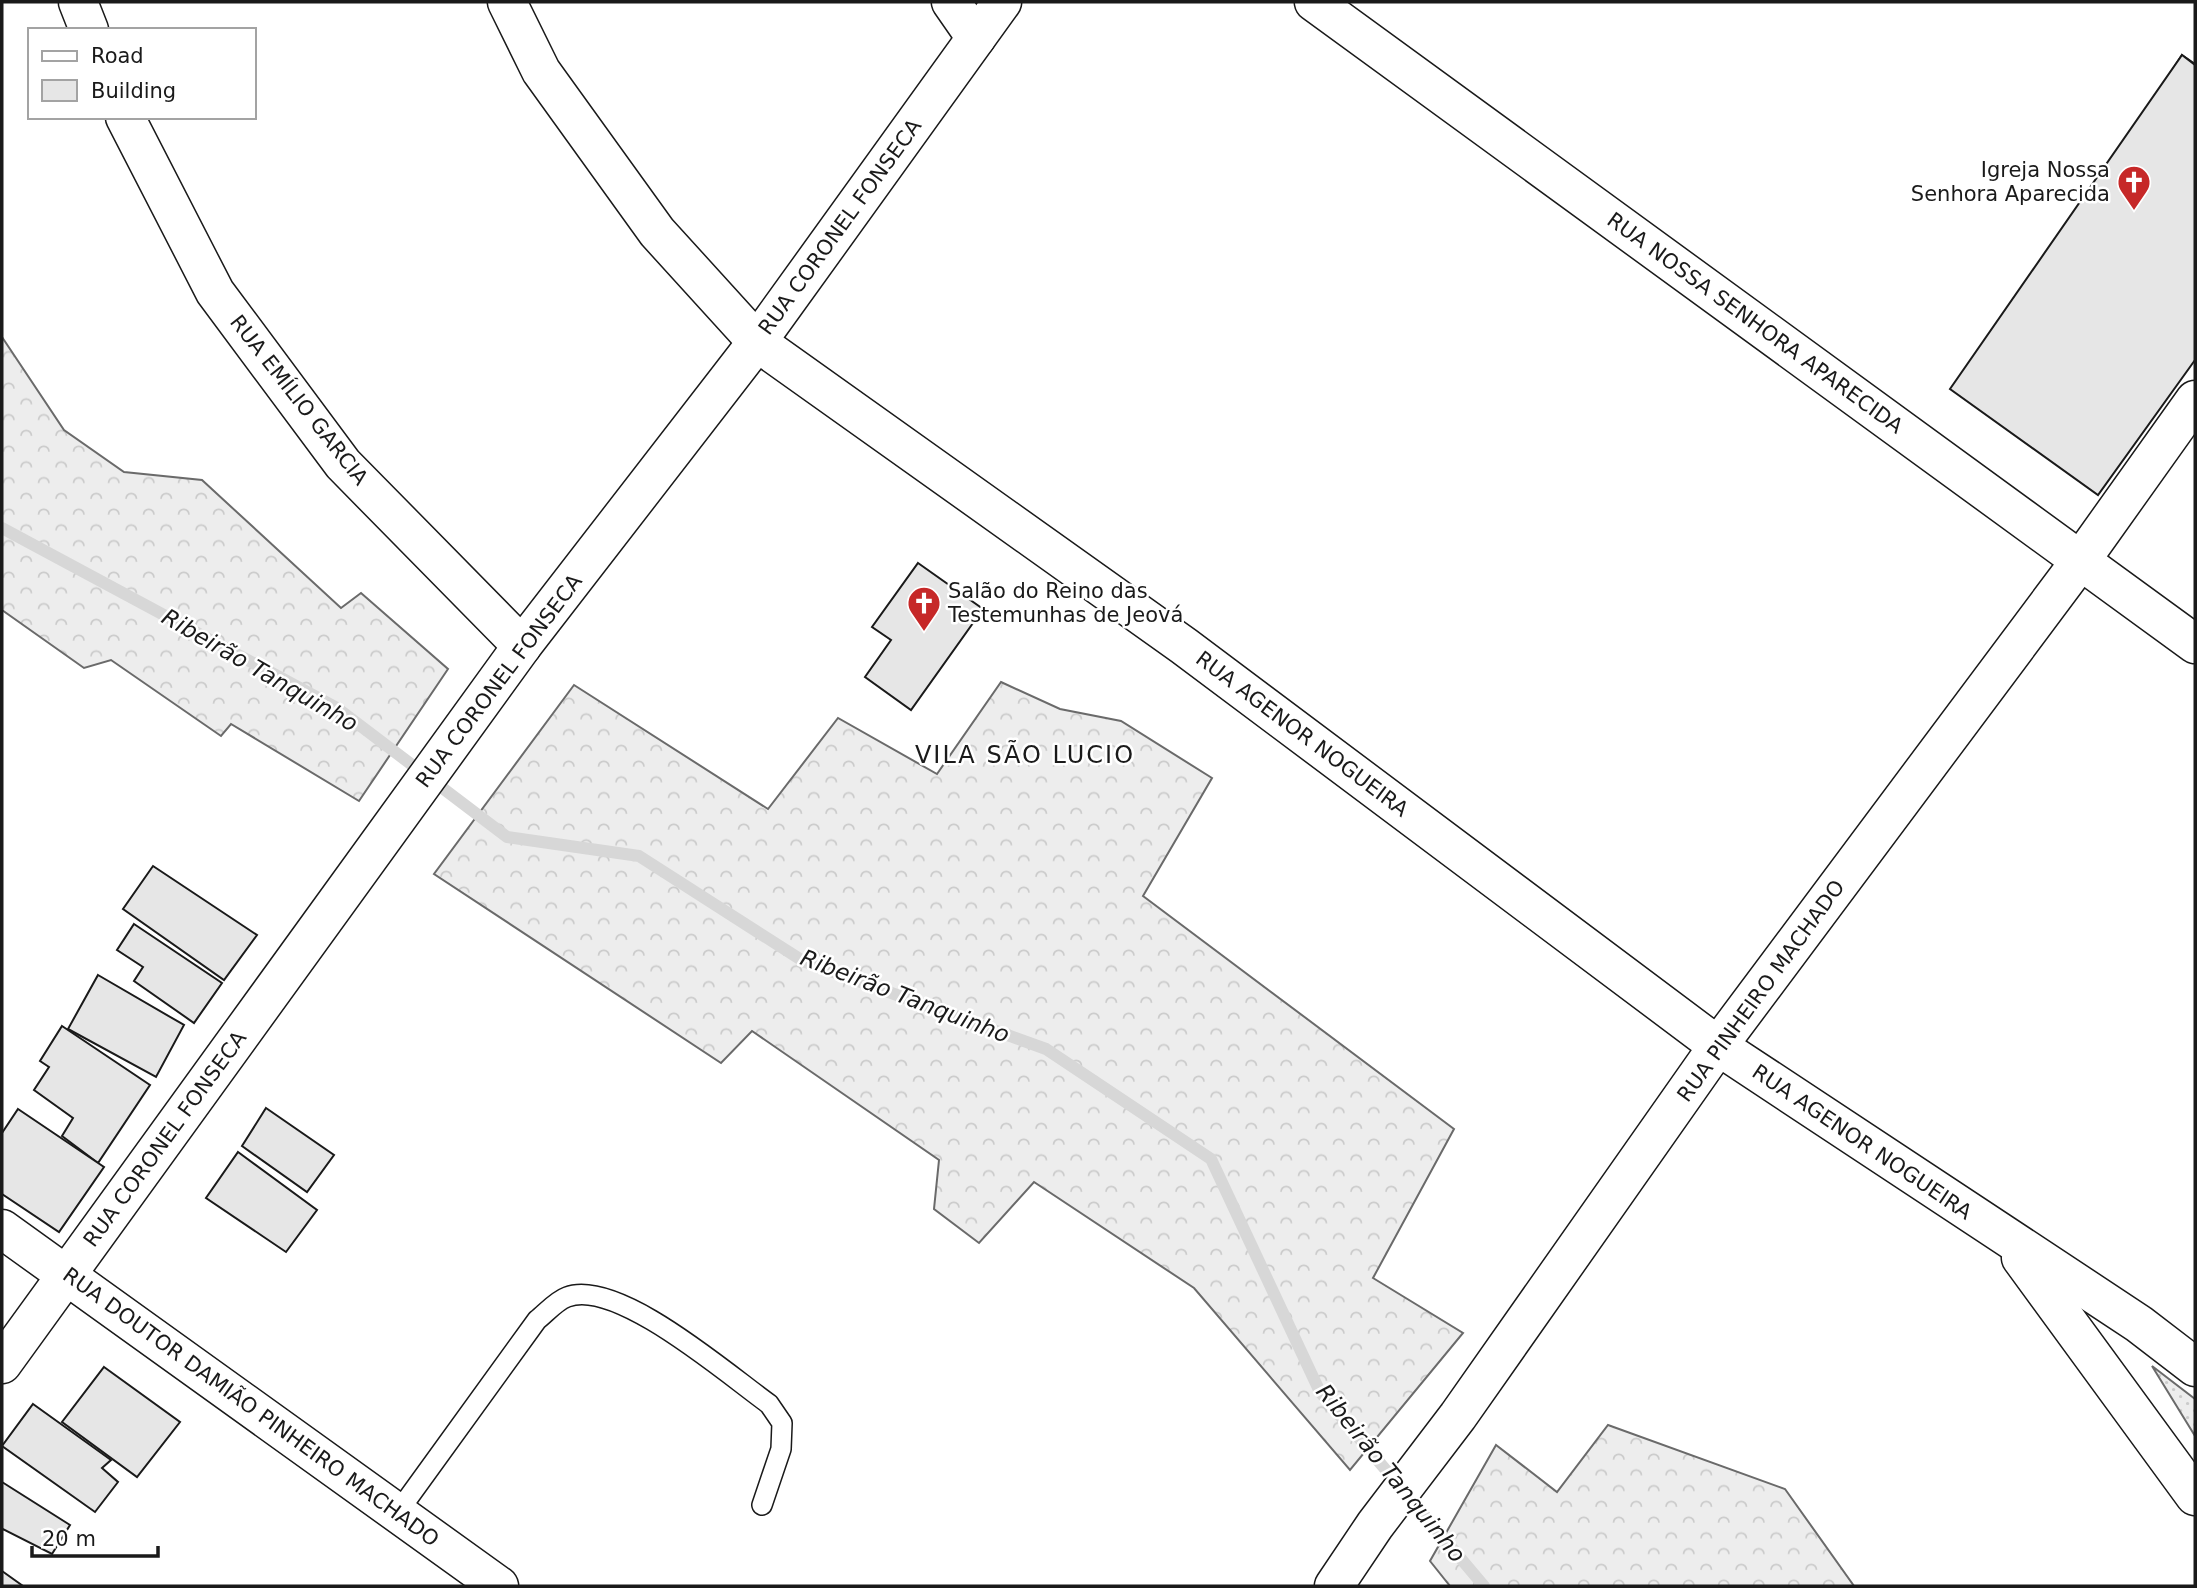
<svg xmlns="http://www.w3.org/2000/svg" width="2197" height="1588" font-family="'DejaVu Sans',sans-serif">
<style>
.green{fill:url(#green-dots);stroke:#6a6a6a;stroke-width:2}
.forest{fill:url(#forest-crowns);stroke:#6a6a6a;stroke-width:2}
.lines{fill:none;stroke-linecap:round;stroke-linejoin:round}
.stream{stroke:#d7d7d7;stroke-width:12}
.building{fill:#e6e6e6;stroke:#1a1a1a;stroke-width:2}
.lane-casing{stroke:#1a1a1a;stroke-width:22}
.street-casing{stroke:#1a1a1a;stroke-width:41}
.secondary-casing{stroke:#1a1a1a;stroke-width:41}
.lane{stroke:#fff;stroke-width:19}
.street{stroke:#fff;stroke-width:38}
.secondary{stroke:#fff;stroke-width:38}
.labels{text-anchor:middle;stroke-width:5;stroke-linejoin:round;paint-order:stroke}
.poi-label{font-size:21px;fill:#1a1a1a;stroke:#fff;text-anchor:end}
.street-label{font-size:21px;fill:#1a1a1a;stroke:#fff}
.water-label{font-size:23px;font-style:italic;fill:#1a1a1a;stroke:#fff}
.quarter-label{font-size:24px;letter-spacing:2px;fill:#1a1a1a;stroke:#fff}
</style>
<defs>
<pattern id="green-dots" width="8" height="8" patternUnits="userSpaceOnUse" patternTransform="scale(1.75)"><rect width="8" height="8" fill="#ededed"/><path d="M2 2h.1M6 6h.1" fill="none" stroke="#cbcbcb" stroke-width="1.8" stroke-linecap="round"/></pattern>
<pattern id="forest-crowns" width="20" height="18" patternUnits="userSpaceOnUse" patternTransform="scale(1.75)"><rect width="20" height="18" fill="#ededed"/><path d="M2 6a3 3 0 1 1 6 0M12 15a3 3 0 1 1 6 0" fill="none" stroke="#cbcbcb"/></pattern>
</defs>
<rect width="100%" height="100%" fill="#fff"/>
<path class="green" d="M2152,1366L2195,1399V1436Z"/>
<g class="forest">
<path d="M2,337L64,430L124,472L202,480L341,608L361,593L448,669L359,801L231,724L221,736L111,660L84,668L2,610Z"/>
<path d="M1001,682L1060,709L1121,721L1212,778L1143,896L1454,1129L1373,1278L1463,1333L1350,1470L1194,1288L1034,1182L979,1243L934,1209L939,1160L752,1031L721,1063L434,874L574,685L768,809L838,718L937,774Z"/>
<path d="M1608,1425L1785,1489L1854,1586H1450L1430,1561L1496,1445L1557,1492Z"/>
</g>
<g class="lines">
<path class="stream" d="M2,528L337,708L507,837L639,856L803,961L1046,1049L1211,1159L1320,1392L1484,1586"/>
</g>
<g class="building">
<path d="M2182,55L2195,64V169L2184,187L2122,148Z"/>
<path d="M2182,55L2195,65V360L2098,495L1950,389Z"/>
<path d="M918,563L983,609L911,710L865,677L891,640L872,627Z"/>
<path d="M153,866L257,935L224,980L123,909Z"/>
<path d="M134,924L222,983L194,1023L134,981L143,967L117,950Z"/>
<path d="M98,975L184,1025L156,1077L68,1029Z"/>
<path d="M62,1026L150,1085L98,1163L62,1136L73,1118L34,1090L49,1067L40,1061Z"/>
<path d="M266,1108L334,1155L307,1192L242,1146Z"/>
<path d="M18,1109L104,1167L59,1232L2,1194V1133Z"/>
<path d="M238,1152L317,1210L286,1252L206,1198Z"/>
<path d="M104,1367L180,1422L137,1477L62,1422Z"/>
<path d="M33,1404L111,1460L102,1468L118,1482L95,1512L2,1446Z"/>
<path d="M2,1482L70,1525L52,1554L3,1529L2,1531Z"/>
<path d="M2,1571L23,1586H2Z"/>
</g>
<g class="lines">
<defs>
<path id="lane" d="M398,1512L537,1320C546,1313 556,1301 567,1297C617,1278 727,1374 769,1404L782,1423L781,1449L762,1505"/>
<g id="street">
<path d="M78,2L89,30"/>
<path d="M507,2L541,71L657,232L757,342L1184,646L1718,1046L2139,1324L2195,1367"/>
<path d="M951,2L976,38"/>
<path d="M1314,2L2195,644"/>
<path d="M125,117L215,292L343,464L522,646"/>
<path d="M2021,1258L2195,1496"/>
</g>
<g id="secondary">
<path d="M2,1229L499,1586"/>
<path d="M2,1364L522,646L757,342L1002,2"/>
<path d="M1334,1586L1375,1525L1458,1416L1718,1046L2081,560L2195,400"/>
</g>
</defs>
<use href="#lane" class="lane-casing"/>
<use href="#street" class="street-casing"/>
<use href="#secondary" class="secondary-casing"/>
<use href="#lane" class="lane"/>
<use href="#street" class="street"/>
<use href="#secondary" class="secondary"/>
</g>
<defs>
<symbol id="church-pin" viewBox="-11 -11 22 30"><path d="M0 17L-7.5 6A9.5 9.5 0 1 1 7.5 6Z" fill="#c62828" stroke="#fff"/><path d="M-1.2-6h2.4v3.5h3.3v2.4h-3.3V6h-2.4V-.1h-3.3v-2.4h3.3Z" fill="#fff"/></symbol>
</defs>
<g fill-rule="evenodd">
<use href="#church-pin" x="2115" y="163" width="38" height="52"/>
<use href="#church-pin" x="905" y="584" width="38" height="52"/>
</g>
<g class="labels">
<g class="poi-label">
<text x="2110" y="177">Igreja Nossa<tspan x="2110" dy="24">Senhora Aparecida</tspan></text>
<text x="948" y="598" text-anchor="start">Salão do Reino das<tspan x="948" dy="24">Testemunhas de Jeová</tspan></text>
</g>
<g class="street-label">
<text transform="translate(840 227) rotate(-54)" y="7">RUA CORONEL FONSECA</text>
<text transform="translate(1755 323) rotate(36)" y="7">RUA NOSSA SENHORA APARECIDA</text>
<text transform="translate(299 400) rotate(52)" y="7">RUA EMÍLIO GARCIA</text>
<text transform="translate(499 681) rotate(-53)" y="7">RUA CORONEL FONSECA</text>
<text transform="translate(1302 734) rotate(37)" y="7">RUA AGENOR NOGUEIRA</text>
<text transform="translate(1761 991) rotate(-54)" y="7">RUA PINHEIRO MACHADO</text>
<text transform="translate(165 1139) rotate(-54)" y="7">RUA CORONEL FONSECA</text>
<text transform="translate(1862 1142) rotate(34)" y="7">RUA AGENOR NOGUEIRA</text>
<text transform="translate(251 1407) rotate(36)" y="7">RUA DOUTOR DAMIÃO PINHEIRO MACHADO</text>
</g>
<g class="water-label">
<text transform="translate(260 670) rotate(30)" y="8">Ribeirão Tanquinho</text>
<text transform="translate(905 996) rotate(21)" y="8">Ribeirão Tanquinho</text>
<text transform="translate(1391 1473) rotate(51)" y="8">Ribeirão Tanquinho</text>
</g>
<g class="quarter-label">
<text x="1025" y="763">VILA SÃO LUCIO</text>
</g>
</g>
<rect width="2197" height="1588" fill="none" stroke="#1a1a1a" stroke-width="7"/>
<rect x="28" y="28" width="228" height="91" fill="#ffffff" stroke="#a3a3a3" stroke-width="2"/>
<rect x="42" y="51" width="35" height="10" fill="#ffffff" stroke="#a3a3a3" stroke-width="2"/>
<text x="91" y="63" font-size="21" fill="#1a1a1a">Road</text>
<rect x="42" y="80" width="35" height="21" fill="#e6e6e6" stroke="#a3a3a3" stroke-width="2"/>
<text x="91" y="98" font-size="21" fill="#1a1a1a">Building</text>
<path d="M32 1546v10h126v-10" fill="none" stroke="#1a1a1a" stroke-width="3.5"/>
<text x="42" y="1546" font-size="21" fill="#1a1a1a" stroke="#ffffff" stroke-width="5" paint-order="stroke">20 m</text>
</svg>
